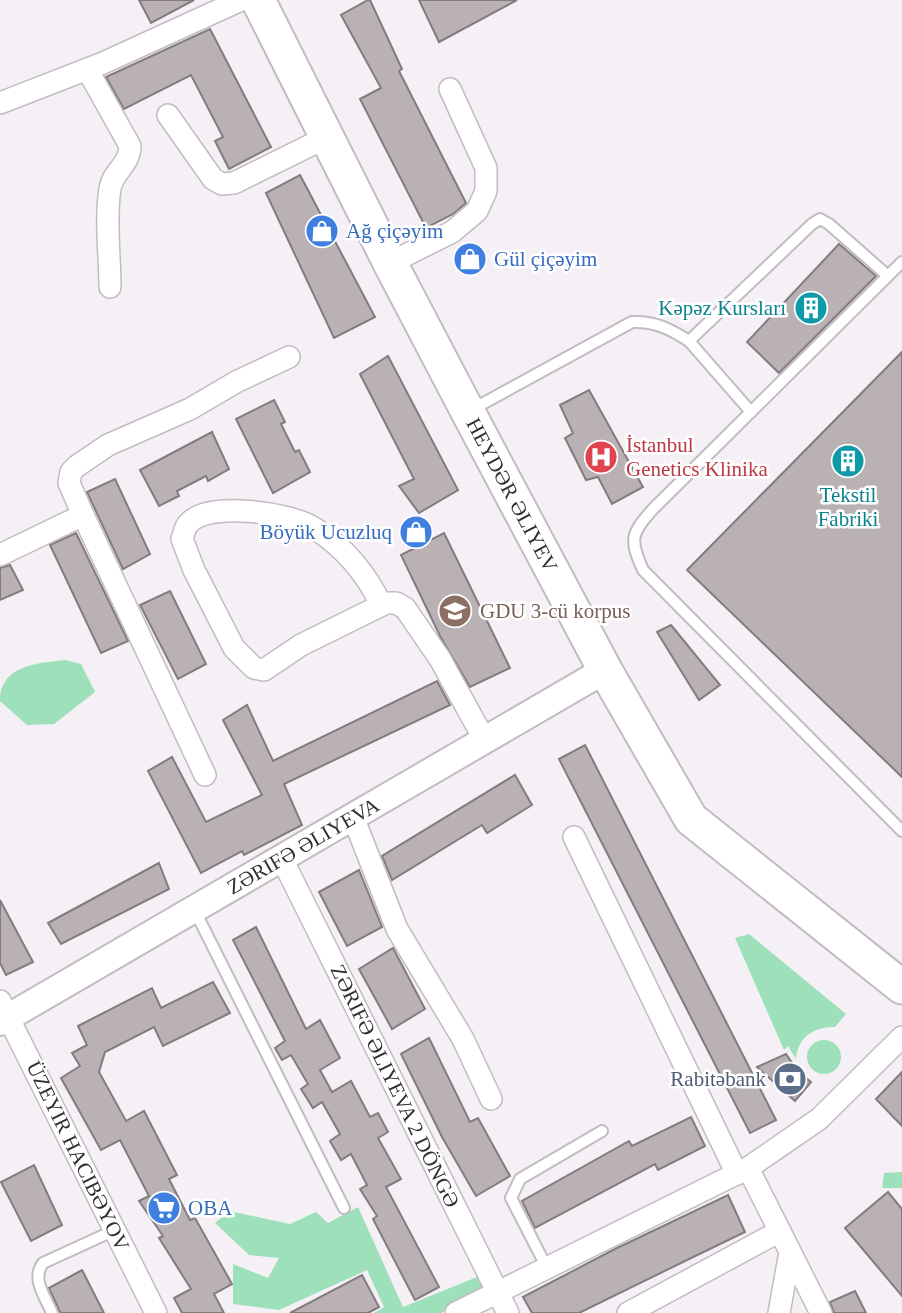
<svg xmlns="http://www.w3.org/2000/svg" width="902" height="1313" font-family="Georgia,serif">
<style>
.green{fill:#9de0ba}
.building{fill:#b9b1b4;stroke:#837c7f;stroke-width:2}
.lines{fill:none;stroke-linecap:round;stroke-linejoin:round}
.service-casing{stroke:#c2bcc2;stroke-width:14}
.minor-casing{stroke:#c2bcc2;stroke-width:24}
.tertiary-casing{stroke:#c2bcc2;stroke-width:30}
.primary-casing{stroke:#c2bcc2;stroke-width:37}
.service{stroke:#fff;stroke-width:10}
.minor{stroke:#fff;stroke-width:21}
.tertiary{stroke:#fff;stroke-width:26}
.primary{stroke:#fff;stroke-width:33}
.labels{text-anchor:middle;stroke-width:5;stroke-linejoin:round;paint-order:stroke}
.shop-label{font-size:21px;fill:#366cbe;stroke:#fff;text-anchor:start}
.culture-label{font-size:21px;fill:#0d838f;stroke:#fff;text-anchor:end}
.health-label{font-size:21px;fill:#be3a42;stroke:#fff;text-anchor:start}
.street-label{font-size:21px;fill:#312f31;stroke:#fff}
.education-label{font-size:21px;fill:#785e54;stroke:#fff;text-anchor:start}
.service-label{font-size:21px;fill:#4e5e75;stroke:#fff;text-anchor:end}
</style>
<rect width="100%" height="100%" fill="#f5f0f5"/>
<g class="green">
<path d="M66,660L81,664L95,692L54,724L27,725L0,701C0,665 38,663 66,660Z"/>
<path d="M749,934L846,1014L835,1027C813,1027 798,1037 796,1059L788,1046L784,1050L735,938Z"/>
<circle cx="824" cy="1057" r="17"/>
<path d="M902,1172V1188H882L884,1173Z"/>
<path d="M358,1207L403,1307L477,1277L486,1290L441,1313H374L384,1307L367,1270L279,1310L233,1304V1264L268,1278L279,1258L249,1255L215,1223L229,1211L290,1224L316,1212L328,1223Z"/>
</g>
<g class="building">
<path d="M139,0H194L151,23Z"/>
<path d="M368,0H370L402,69L399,71L466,203L453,214L426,228L360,99L381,88L341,15Z"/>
<path d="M419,0H517L439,42Z"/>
<path d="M210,29L271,147L229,169L215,141L223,137L191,75L124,109L106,77Z"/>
<path d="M300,175L375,317L334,338L266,193Z"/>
<path d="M839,244L876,276L779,373L747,342Z"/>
<path d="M902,352V777L687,570Z"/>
<path d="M388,356L458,490L419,513L399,486L414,479L360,374Z"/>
<path d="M589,390L643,487L612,504L598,477L586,480L565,438L573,433L560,405Z"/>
<path d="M274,400L285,422L281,424L295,452L299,450L310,472L273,493L236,419Z"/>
<path d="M212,432L229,469L208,481L206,476L177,491L179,496L159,506L140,470Z"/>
<path d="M115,479L150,554L123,569L87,492Z"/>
<path d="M76,533L128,641L101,653L50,545Z"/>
<path d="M444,533L510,668L470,687L441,638L401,555Z"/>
<path d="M10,565L23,590L0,600V568Z"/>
<path d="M170,591L206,664L178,679L140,605Z"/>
<path d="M671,625L720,685L699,700L657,632Z"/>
<path d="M437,681L450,705L284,784L302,825L244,855L242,851L201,873L148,771L172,757L206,822L262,795L223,720L247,705L273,761Z"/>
<path d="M585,745L776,1120L750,1133L559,759Z"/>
<path d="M515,775L532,805L487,833L482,825L392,880L382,856Z"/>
<path d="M159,863L169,889L61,944L48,923Z"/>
<path d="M359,870L382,927L347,946L319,892Z"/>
<path d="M0,900L33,962L6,975L0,963Z"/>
<path d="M256,927L306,1029L320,1020L340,1058L320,1070L332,1092L351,1081L370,1117L378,1113L388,1132L378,1138L401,1179L386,1187L439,1287L415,1300L373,1219L377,1216L360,1189L367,1185L351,1154L341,1160L330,1141L340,1134L322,1102L313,1108L301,1089L308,1084L291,1055L282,1060L275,1048L285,1041L233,940Z"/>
<path d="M393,948L425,1009L392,1029L359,969Z"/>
<path d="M213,982L230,1013L163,1046L154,1027L105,1052L99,1072L126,1121L144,1111L177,1175L169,1179L190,1220L195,1218L232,1284L214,1294L224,1313H182L174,1298L191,1289L159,1238L163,1236L139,1201L149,1196L120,1140L101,1150L61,1078L80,1066L72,1053L87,1045L78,1026L152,988L161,1008Z"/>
<path d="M429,1038L470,1122L478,1118L510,1176L476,1196L442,1137L401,1054Z"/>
<path d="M786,1054L797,1070L811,1082L795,1101L757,1067Z"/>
<path d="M902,1072V1126L876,1099Z"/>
<path d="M691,1117L705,1146L658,1170L655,1164L535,1228L522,1201L629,1141L632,1146Z"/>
<path d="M34,1165L62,1225L31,1241L1,1182Z"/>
<path d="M888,1192L902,1209V1296L845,1228Z"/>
<path d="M728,1195L745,1232L685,1261L579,1313H532L523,1297L615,1249Z"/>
<path d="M82,1270L104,1313H61L59,1310L49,1288Z"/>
<path d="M362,1275L379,1307L368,1313H290Z"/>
<path d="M855,1291L866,1313H834L830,1302Z"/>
</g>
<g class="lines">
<defs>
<g id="service">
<path d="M902,262L653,509C631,534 629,539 643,570L902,831"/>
<path d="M471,410L632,322C655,321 670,329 689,341"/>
<path d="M751,412L689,341L812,224L820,219L829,224L888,276"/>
<path d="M194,909L344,1208"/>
<path d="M547,1268L511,1198L520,1179L602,1131"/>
<path d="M52,1313C45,1296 31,1279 43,1263L115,1230"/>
</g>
<g id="minor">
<path d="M87,69L130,146C130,165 112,172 110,189C105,217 110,258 110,287"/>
<path d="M0,103L103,63L241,0"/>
<path d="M168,115L213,179L222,184L234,183L327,137"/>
<path d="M390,263L452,232L477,211L486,191V168L450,89"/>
<path d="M83,515L69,483L71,472L77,466L108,445L190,409L236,382L289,357"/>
<path d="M0,555L83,515L205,775"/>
<path d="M381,605C367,574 343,546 314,528C291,513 207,500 188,524C185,527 184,534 182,539L194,570L234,648L254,668L264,670L301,645L386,603H396L405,608L440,659L484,739"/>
<path d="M353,817L397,929L463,1039L491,1099"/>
<path d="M574,837L737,1174"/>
<path d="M282,859L508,1313"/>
<path d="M0,1001L156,1313"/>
<path d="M748,1168L821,1313"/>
<path d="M456,1313L748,1168L819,1119L902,1037"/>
<path d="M628,1313L780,1231"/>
<path d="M779,1313L790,1252"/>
</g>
<path id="tertiary" d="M0,1022L605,670"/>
<path id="primary" d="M258,0L390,263L468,412L605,670L691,819L902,987"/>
</defs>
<use href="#service" class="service-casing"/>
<use href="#minor" class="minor-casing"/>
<use href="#tertiary" class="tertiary-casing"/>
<use href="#primary" class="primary-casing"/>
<use href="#service" class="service"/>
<use href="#minor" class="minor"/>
<use href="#tertiary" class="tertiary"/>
<use href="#primary" class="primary"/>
</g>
<defs>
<symbol id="shop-disc" viewBox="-11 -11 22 22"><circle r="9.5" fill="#3f7fe0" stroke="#fff"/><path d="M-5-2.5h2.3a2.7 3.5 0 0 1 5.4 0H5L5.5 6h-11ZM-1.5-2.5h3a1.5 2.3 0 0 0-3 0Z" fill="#fff"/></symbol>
<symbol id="building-disc" viewBox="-11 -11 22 22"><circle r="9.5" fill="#0f9aa8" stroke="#fff"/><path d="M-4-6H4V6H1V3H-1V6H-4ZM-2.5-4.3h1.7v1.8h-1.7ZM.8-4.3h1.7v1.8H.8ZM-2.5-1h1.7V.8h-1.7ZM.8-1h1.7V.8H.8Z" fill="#fff"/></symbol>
<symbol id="hospital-disc" viewBox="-11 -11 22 22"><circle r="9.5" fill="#e0444e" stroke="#fff"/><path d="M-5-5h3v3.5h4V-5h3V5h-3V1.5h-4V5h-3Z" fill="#fff"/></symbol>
<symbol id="university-disc" viewBox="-11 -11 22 22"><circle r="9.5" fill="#8d6e63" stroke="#fff"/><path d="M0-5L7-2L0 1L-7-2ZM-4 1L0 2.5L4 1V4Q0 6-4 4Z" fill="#fff"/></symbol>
<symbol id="bank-disc" viewBox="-11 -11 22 22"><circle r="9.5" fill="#5c6f8a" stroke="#fff"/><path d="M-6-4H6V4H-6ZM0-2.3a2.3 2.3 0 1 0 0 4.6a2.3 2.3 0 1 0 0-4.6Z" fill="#fff"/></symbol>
<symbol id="supermarket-disc" viewBox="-11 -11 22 22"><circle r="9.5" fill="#3f7fe0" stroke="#fff"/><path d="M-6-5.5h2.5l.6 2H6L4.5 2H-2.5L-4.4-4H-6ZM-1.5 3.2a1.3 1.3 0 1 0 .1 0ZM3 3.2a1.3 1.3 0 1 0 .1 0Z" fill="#fff"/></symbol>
</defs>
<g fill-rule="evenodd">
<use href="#shop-disc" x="303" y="212" width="38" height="38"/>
<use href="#shop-disc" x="451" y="240" width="38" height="38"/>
<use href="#building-disc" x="792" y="289" width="38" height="38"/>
<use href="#hospital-disc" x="582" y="438" width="38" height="38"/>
<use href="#building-disc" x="829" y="442" width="38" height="38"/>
<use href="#shop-disc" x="397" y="513" width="38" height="38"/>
<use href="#university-disc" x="436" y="592" width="38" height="38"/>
<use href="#bank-disc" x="771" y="1060" width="38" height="38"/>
<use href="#supermarket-disc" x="145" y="1189" width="38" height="38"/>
</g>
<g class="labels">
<g class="shop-label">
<text x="346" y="238">Ağ çiçəyim</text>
<text x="494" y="266">Gül çiçəyim</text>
<text x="392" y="539" text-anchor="end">Böyük Ucuzluq</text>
<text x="188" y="1215">OBA</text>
</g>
<g class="culture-label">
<text x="786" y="315">Kəpəz Kursları</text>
<text x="848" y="502" text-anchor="middle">Tekstil<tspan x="848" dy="24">Fabriki</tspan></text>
</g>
<g class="health-label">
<text x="626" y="452">İstanbul<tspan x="626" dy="24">Genetics Klinika</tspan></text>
</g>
<g class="street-label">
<text transform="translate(512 495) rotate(62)" y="7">HEYDƏR ƏLIYEV</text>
<text transform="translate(303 846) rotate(-30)" y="7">ZƏRIFƏ ƏLIYEVA</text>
<text transform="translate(395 1086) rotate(64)" y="7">ZƏRIFƏ ƏLIYEVA 2 DÖNGƏ</text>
<text transform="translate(78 1156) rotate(64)" y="7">ÜZEYIR HACIBƏYOV</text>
</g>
<g class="education-label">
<text x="480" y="618">GDU 3-cü korpus</text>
</g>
<g class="service-label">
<text x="766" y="1086">Rabitəbank</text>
</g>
</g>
</svg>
